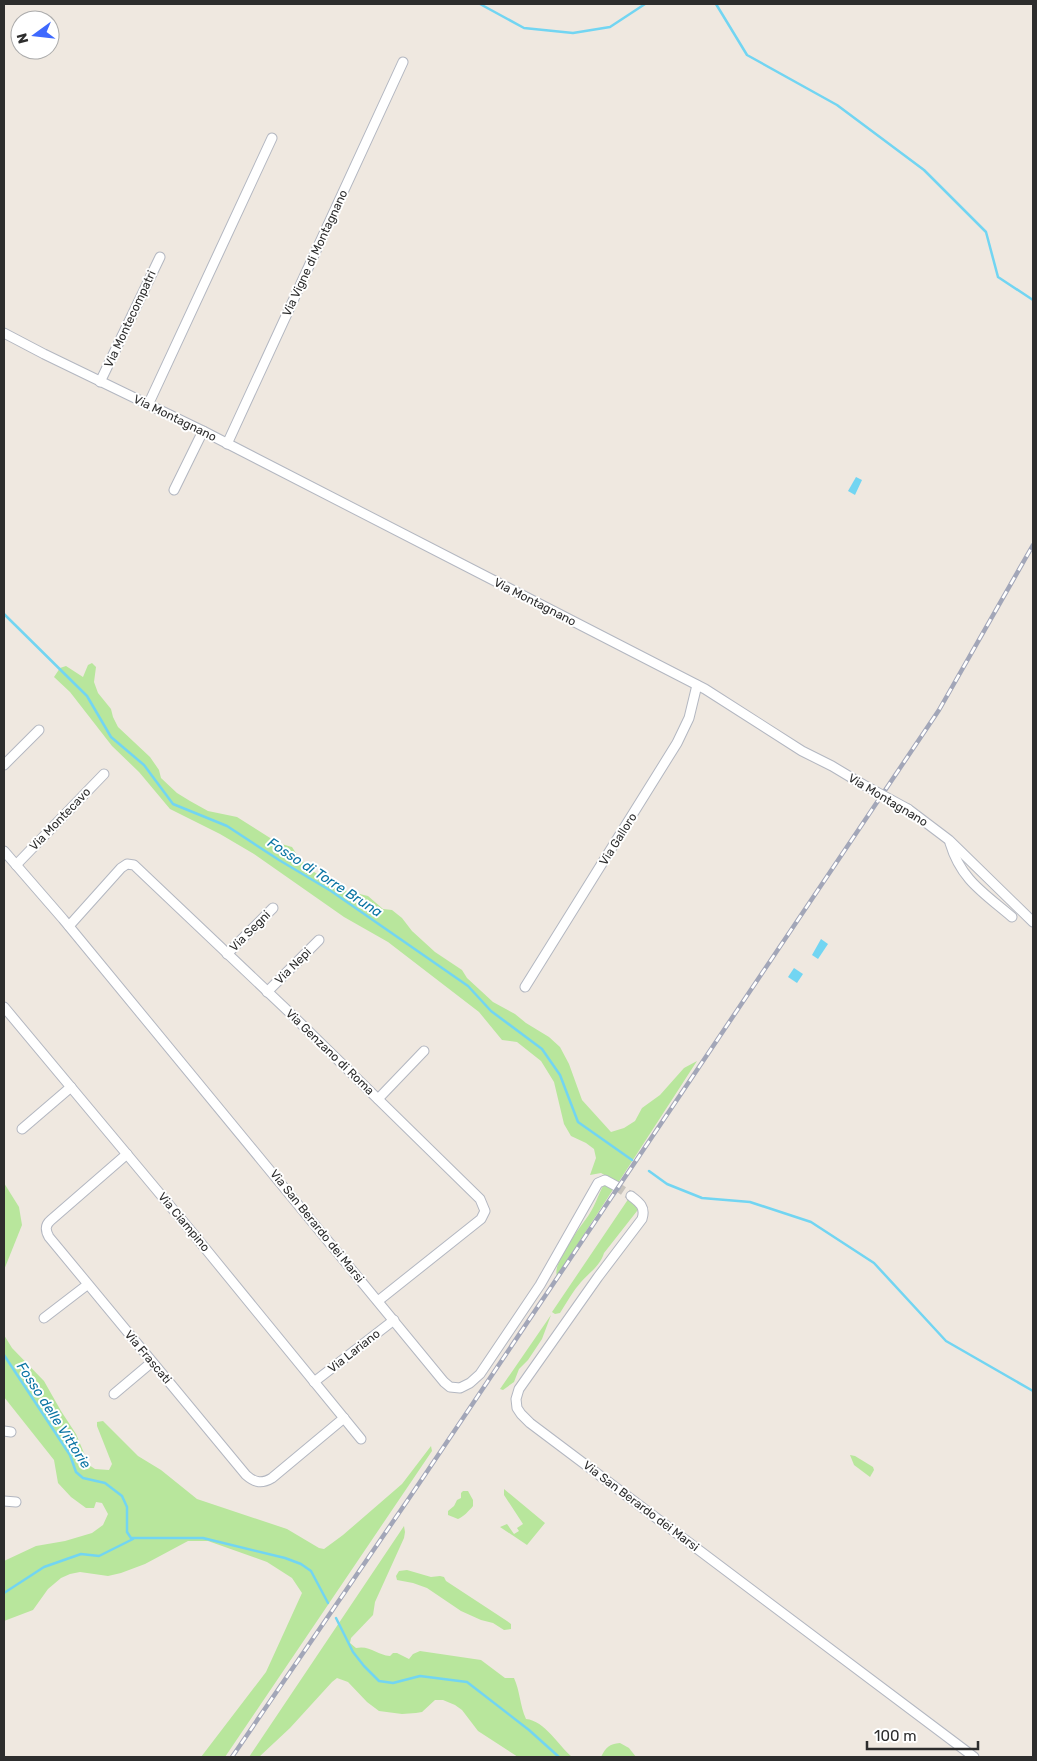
<svg xmlns="http://www.w3.org/2000/svg" width="1037" height="1761" font-family="Rubik,sans-serif">
<style>
.green{fill:#b8e69c}
.water{fill:#72d5f2}
.lines{fill:none;stroke-linecap:round;stroke-linejoin:round}
.stream{stroke:#72d5f2;stroke-width:2.5}
.minor-tunnel{stroke:#c8c3bc;stroke-width:9;stroke-dasharray:9 4.5;stroke-linecap:butt}
.minor-casing{stroke:#b3b7c1;stroke-width:11}
.minor{stroke:#fff;stroke-width:9}
.rail-casing{stroke:#a2a6b8;stroke-width:4.5}
.rail{stroke:#fff;stroke-width:2.5;stroke-dasharray:8;stroke-linecap:butt}
.minor-bridge-casing{stroke:#b3b7c1;stroke-width:11;stroke-linecap:butt}
.minor-bridge{stroke:#fff;stroke-width:9}
.labels{text-anchor:middle;stroke-width:4;stroke-linejoin:round;paint-order:stroke}
.street-label{font-size:12px;fill:#2d2d2d;stroke:#fff}
.water-label{font-size:14px;font-style:italic;fill:#0b75a4;stroke:#fff}
</style>
<rect width="100%" height="100%" fill="#efe8e0"/>
<g class="green">
<path d="M92,663L96,667L94,682L98,693L111,709L113,717L118,727L150,757L159,770L161,778L177,793L190,801L208,811L237,817L278,843L292,847L299,858L311,870L343,890L368,896L383,909L392,910L402,918L412,931L435,952L462,970L467,978L493,1002L515,1014L526,1023L549,1037L560,1047L569,1064L582,1100L611,1132L624,1128L635,1121L642,1108L660,1095L684,1068L697,1061L618,1183L601,1173L590,1175L596,1158L594,1149L586,1143L571,1136L564,1124L554,1082L541,1061L517,1042L502,1040L479,1012L388,942L344,917L254,854L220,834L170,809L139,772L112,746L70,692L54,677L60,668L66,666L83,677L88,665Z"/>
<path d="M4,1183L19,1207L22,1225L4,1270Z"/>
<path d="M604,1184L614,1188L557,1276C552,1264 578,1230 586,1219C594,1209 598,1195 604,1184Z"/>
<path d="M629,1198L639,1207L637,1211L604,1253C600,1266 590,1272 581,1282C573,1291 567,1302 560,1313L555,1314L552,1312Z"/>
<path d="M551,1315L542,1339L528,1360L519,1369L514,1382L503,1390L500,1389Z"/>
<path d="M4,1335L12,1348L44,1381L61,1411L76,1434L89,1465L95,1469L109,1470L112,1464L97,1426V1422L103,1421L138,1456L161,1470L197,1499L287,1529L319,1548L324,1549L343,1535L402,1484L431,1446L432,1451L225,1757H201L266,1672L302,1593L292,1578L267,1562L208,1541H188L145,1564L121,1573L108,1576L80,1572L70,1574L61,1578L48,1589L33,1610L4,1621V1561L36,1546L65,1541L92,1533L103,1525L108,1514L102,1503L96,1502L94,1508H86L71,1497L58,1483L54,1460L4,1397Z"/>
<path d="M850,1455L855,1456L873,1467L874,1470L870,1477L854,1465Z"/>
<path d="M504,1489L545,1523L527,1545L500,1527L507,1524L514,1534L519,1531L517,1528L523,1524L504,1495Z"/>
<path d="M463,1491H468L473,1500V1506C470,1510 462,1518 458,1519L448,1515V1511L454,1506L457,1500L461,1498V1493Z"/>
<path d="M404,1526L405,1532L404,1538L375,1602L373,1615L351,1638L350,1643L356,1648C370,1645 377,1655 390,1656L393,1653H397L409,1659L413,1654L420,1651L481,1660L505,1678H514C520,1691 520,1706 526,1719C545,1721 558,1745 572,1757H518L478,1731L462,1710L455,1705L443,1700H435L422,1712L416,1713L402,1714L379,1711L367,1702L348,1682L337,1678L332,1682L290,1728L259,1757H249Z"/>
<path d="M407,1570L431,1577L440,1576L444,1577L446,1581L507,1621L511,1624V1629L504,1630L493,1623L481,1620L461,1611L427,1588L413,1583L397,1580L396,1576L399,1571Z"/>
<path d="M620,1743L629,1748L636,1757H601C606,1747 609,1744 620,1743Z"/>
</g>
<g class="water">
<path d="M856,477L862,480L855,495L848,491Z"/>
<path d="M821,939L828,944L818,959L812,955Z"/>
<path d="M794,968L803,974L797,983L788,977Z"/>
</g>
<g class="lines">
<g class="stream">
<path d="M480,4L524,28L573,33L610,27L645,4"/>
<path d="M716,4L747,55L837,105L924,170L986,232L998,277L1033,300"/>
<path d="M4,614L87,696L111,737L144,765L173,804L227,826L279,860L331,891L468,986L491,1011L542,1049L560,1075L578,1122L632,1160"/>
<path d="M649,1171L667,1184L702,1198L750,1202L811,1222L874,1263L946,1341L1033,1391"/>
<path d="M4,1355L70,1455L76,1472L83,1478L105,1483L122,1496L127,1507V1532L131,1538H203L285,1558L301,1564L311,1571L328,1603"/>
<path d="M4,1593L44,1567L81,1554L99,1556L133,1539"/>
<path d="M336,1618L353,1652L364,1666L379,1681L393,1683L420,1676L467,1682L529,1730L559,1757"/>
</g>
<path class="minor-tunnel" d="M616,1186L631,1196"/>
<defs>
<g id="minor">
<path d="M4,333L44,354L203,431L705,689L802,751L832,766L862,784"/>
<path d="M100,382L160,257"/>
<path d="M148,405L272,138"/>
<path d="M227,444L403,62"/>
<path d="M174,490L203,431"/>
<path d="M4,765L39,730"/>
<path d="M908,809L949,840L1033,922"/>
<path d="M950,843C961,880 984,893 1012,917"/>
<path d="M4,851L63,919L444,1382L450,1387L460,1388L470,1383L480,1374L540,1285L598,1183L605,1180L616,1186"/>
<path d="M16,865L104,774"/>
<path d="M69,926L121,868L127,864L134,865L289,1012L480,1199L485,1211L481,1219L378,1301"/>
<path d="M227,954L273,908"/>
<path d="M525,987L677,743L689,718L697,685"/>
<path d="M267,992L319,940"/>
<path d="M4,1007L191,1231L361,1439"/>
<path d="M378,1099L424,1051"/>
<path d="M22,1129L71,1087"/>
<path d="M127,1154L51,1220C45,1225 45,1230 49,1237L246,1475C255,1483 262,1484 272,1478L344,1418"/>
<path d="M631,1196C639,1202 646,1207 642,1219L598,1277L519,1389L516,1399L517,1408L521,1414L530,1423L974,1757"/>
<path d="M44,1318L87,1285"/>
<path d="M314,1382L394,1320"/>
<path d="M114,1394L152,1362"/>
<path d="M4,1431L11,1432"/>
<path d="M4,1501L16,1502"/>
</g>
</defs>
<use href="#minor" class="minor-casing"/>
<use href="#minor" class="minor"/>
<defs>
<path id="rail" d="M232,1757L416,1488L939,710L1033,545"/>
</defs>
<use href="#rail" class="rail-casing"/>
<use href="#rail" class="rail"/>
<defs>
<path id="minor-bridge" d="M862,784L908,809"/>
</defs>
<use href="#minor-bridge" class="minor-bridge-casing"/>
<use href="#minor-bridge" class="minor-bridge"/>
</g>
<g class="labels">
<g class="street-label">
<text transform="translate(315 253) rotate(-65)" y="4">Via Vigne di Montagnano</text>
<text transform="translate(130 319) rotate(-65)" y="4">Via Montecompatri</text>
<text transform="translate(175 418) rotate(26)" y="4">Via Montagnano</text>
<text transform="translate(535 602) rotate(27)" y="4">Via Montagnano</text>
<text transform="translate(888 800) rotate(31)" y="4">Via Montagnano</text>
<text transform="translate(60 819) rotate(-46)" y="4">Via Montecavo</text>
<text transform="translate(618 839) rotate(-58)" y="4">Via Galloro</text>
<text transform="translate(250 931) rotate(-45)" y="4">Via Segni</text>
<text transform="translate(293 966) rotate(-45)" y="4">Via Nepi</text>
<text transform="translate(330 1052) rotate(44)" y="4">Via Genzano di Roma</text>
<text transform="translate(184 1222) rotate(50)" y="4">Via Ciampino</text>
<text transform="translate(317 1226) rotate(51)" y="4">Via San Berardo dei Marsi</text>
<text transform="translate(354 1351) rotate(-38)" y="4">Via Lariano</text>
<text transform="translate(148 1357) rotate(50)" y="4">Via Frascati</text>
<text transform="translate(641 1506) rotate(37)" y="4">Via San Berardo dei Marsi</text>
</g>
<g class="water-label">
<text transform="translate(325 877) rotate(33)" y="5">Fosso di Torre Bruna</text>
<text transform="translate(54 1415) rotate(57)" y="5">Fosso delle Vittorie</text>
</g>
</g>
<rect width="1037" height="1761" fill="none" stroke="#2d2d2d" stroke-width="10"/>
<g transform="translate(35 35) rotate(255)"><circle r="24" fill="#ffffff" stroke="#ababab"/>
<path d="M0-4L9 19L0 12L-9 19Z" fill="#3e69fe"/>
<text y="-8" font-size="14" font-weight="bold" text-anchor="middle" fill="#2d2d2d">N</text>
</g>
<path d="M867 1741v8h111v-8" fill="none" stroke="#2d2d2d" stroke-width="2.5"/>
<text x="874" y="1741" font-size="15" fill="#2d2d2d" stroke="#ffffff" stroke-width="4" paint-order="stroke">100 m</text>
</svg>
